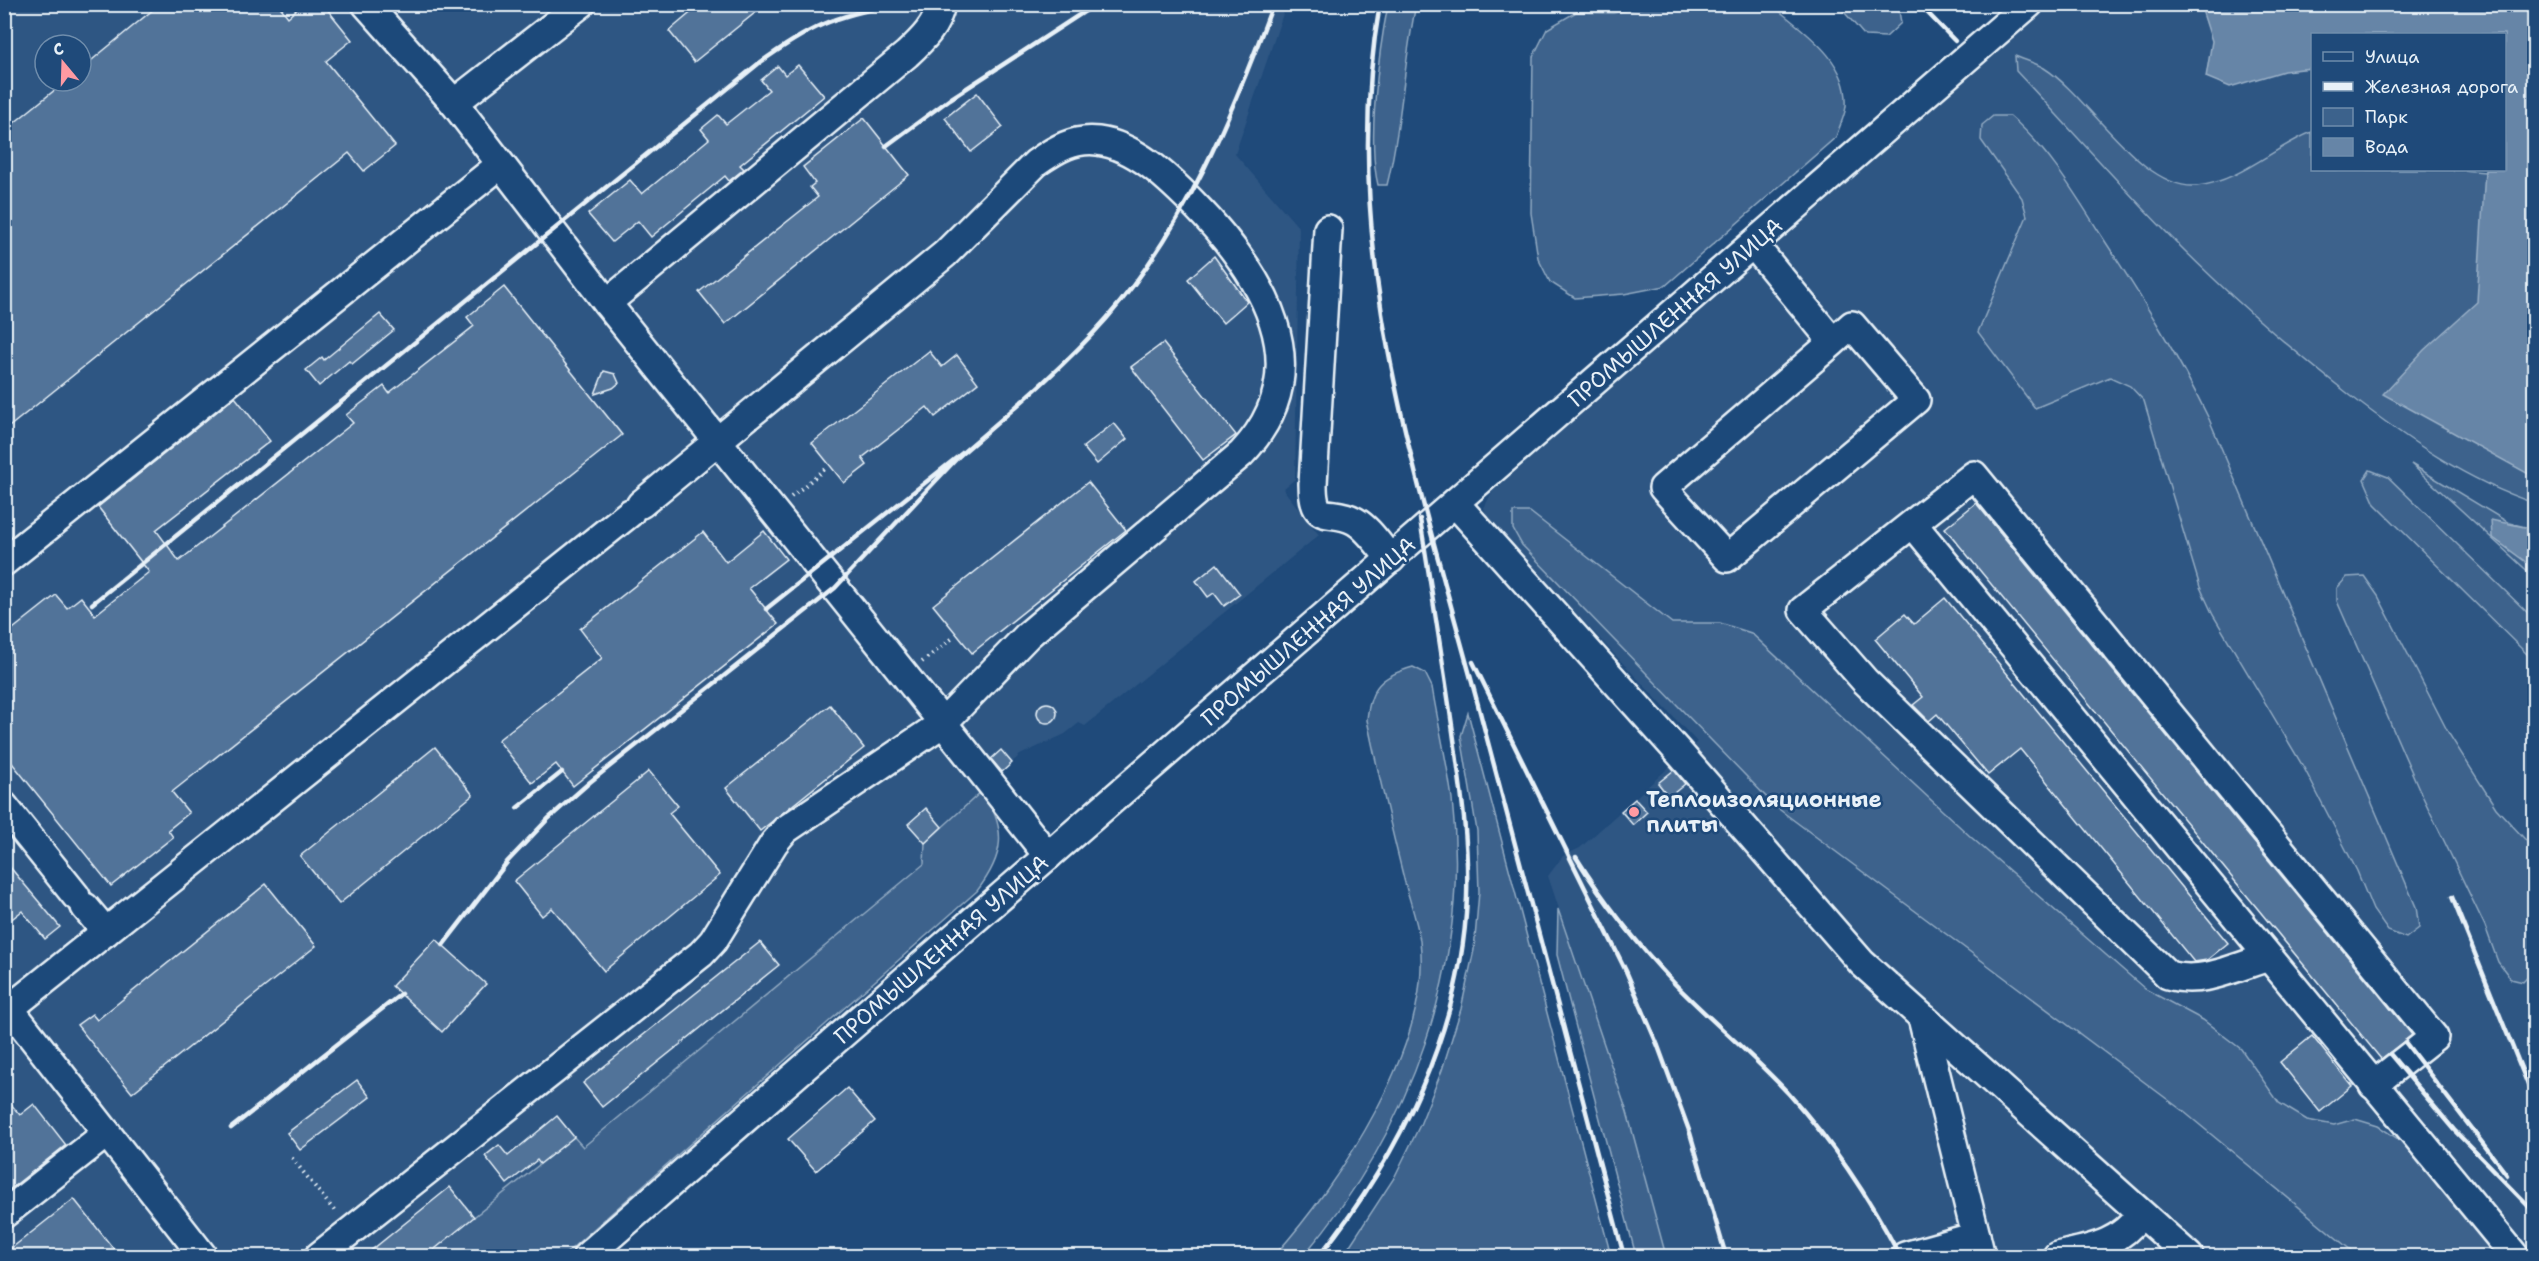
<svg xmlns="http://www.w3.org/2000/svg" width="2539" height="1261" font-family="'Shantell Sans',sans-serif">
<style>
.built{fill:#2e5683;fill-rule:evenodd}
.green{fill:#3c628c;stroke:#92aac2;stroke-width:1.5}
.water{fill:#6685a7;stroke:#9ab0c7;stroke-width:1.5}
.building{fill:#517399;stroke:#e8f1f8;stroke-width:1.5}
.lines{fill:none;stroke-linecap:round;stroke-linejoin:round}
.minor-casing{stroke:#e8f1f8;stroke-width:32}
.path{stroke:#e8f1f8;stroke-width:4;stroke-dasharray:1.5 4.5;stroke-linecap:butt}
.minor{stroke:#1f4a7a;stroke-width:27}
.rail{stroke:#e8f1f8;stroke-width:4.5}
.poi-dot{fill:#ff9aa2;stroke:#1f4a7a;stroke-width:2}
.labels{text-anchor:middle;stroke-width:5;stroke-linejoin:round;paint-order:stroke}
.street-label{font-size:22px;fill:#e8f1f8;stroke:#1f4a7a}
.poi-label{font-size:22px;font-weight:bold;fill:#e8f1f8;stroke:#1f4a7a;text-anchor:start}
</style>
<rect width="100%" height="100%" fill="#1f4a7a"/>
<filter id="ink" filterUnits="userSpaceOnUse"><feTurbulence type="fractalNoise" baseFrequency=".0167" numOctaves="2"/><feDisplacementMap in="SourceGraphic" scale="12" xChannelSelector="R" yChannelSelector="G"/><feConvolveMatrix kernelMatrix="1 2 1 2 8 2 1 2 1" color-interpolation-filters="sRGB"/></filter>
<g filter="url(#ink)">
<g class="built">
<path d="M5,5H1286L1235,154L1299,228L1295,479L1283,489L1319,535L1085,726L1079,723L1065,734L1020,755L925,843L924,863L583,1148L573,1137L425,1256H5ZM45,45H81V81H45Z"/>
<path d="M2046,5H2534V1256H1666L1627,1112L1548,876L1563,856L1580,848L1697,742L1489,521L1484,508L1492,492ZM2312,34H2504V170H2312Z"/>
</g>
<g class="green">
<path d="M1388,5H1416C1403,64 1402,126 1387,185H1378C1367,141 1379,50 1388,5Z"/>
<path d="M1655,5H1772C1803,31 1849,60 1846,106C1845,116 1839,127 1836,137L1665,286L1624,294L1575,298L1550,282L1538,258L1531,213L1533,57L1547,29L1576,12L1613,13Z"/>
<path d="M1838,5H1898L1901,23L1886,37L1865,36Z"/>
<path d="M2015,56C2024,60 2036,63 2044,68C2089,96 2140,190 2197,186C2239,182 2274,147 2312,132V170H2461L2534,176V503C2467,481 2407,439 2351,396C2303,359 2257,320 2213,278C2144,213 2081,140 2016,71Z"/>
<path d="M1993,116H2010C2048,149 2074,192 2101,235C2140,295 2178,355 2209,419L2416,907L2419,928L2406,938L2388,931L2373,910L2357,871L2304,768L2213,615L2200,587L2144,401L2130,386L2110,377L2035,408L1978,332L2027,216L2022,198L1981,140L1982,125Z"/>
<path d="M2411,464L2509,523L2534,529V577Z"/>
<path d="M2370,470L2388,477L2534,619V661L2375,504L2364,479Z"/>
<path d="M1513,512H1530L1672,623H1720L1751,633L1972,838L2145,989L2203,1020L2241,1049L2279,1103L2307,1120L2334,1125L2355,1119L2378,1126L2403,1142L2435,1177L2495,1256H2358L2183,1111L1776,807L1522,545L1513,529Z"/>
<path d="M2364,576L2378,596L2449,734L2496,808L2534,849V970L2523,982L2511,979L2498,962L2485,926L2420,791L2337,601V588L2347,577Z"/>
<path d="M1413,667L1425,673L1432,687C1438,724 1447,761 1452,799C1471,966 1411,1130 1303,1256H1274C1339,1184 1433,1043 1420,941C1417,919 1408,897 1403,875C1390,823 1378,772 1367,720C1370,687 1381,676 1413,667Z"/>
<path d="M1468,713L1611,1256H1343L1394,1178L1420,1125L1442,1070L1461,1009L1474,950L1479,892L1477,831L1461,736Z"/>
<path d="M982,791C1008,829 1004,856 977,891L563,1256H425L574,1137L583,1147L924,864L925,843Z"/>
<path d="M1558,909L1627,1112L1666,1256H1636L1557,955Z"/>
</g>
<g class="water">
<path d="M2193,5H2534V477L2383,394L2424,350L2477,302L2485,170H2504V34H2312V68L2284,71L2230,87L2206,77L2212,41L2202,10Z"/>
<path d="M2491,520L2534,529V568L2492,537Z"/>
</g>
<g class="building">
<path d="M160,4H278L288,17L303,4H323L352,40L326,61L395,146L364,171L349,153L4,431V131L66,81H81V69Z"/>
<path d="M701,4H766L694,62L669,31Z"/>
<path d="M798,65L824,96L740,165L744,169L729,181L725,176L651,237L638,221L612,242L588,214L630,180L642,194L709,139L701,129L718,115L726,124L769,90L761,80L778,66L785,75Z"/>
<path d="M977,93L1003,127L971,152L945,118Z"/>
<path d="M864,118L909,175L725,324L699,292L818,197L810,187L815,183L803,167Z"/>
<path d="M1214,256L1247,302L1223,323L1188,279Z"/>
<path d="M504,287L622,435L172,792L189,813L168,830L173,837L111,886L4,753V636L56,595L67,608L81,597L95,615L149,572L98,507L235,397L270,441L156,530L179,561L353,423L346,415L384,386L389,393L474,326L467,317Z"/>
<path d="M380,314L394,330L352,364L349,361L319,386L306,370L322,357L324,360Z"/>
<path d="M1163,343L1236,435L1203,460L1131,367Z"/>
<path d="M929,351L942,367L957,355L978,383L935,417L927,407L862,458L867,465L844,483L812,443Z"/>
<path d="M604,371L615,374L619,383L613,388L595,394Z"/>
<path d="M1114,423L1127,439L1097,464L1083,447Z"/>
<path d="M1088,482L1126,530L972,653L933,605Z"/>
<path d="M1976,503L2412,1035L2381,1059L1945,528Z"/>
<path d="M764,531L786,559L749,588L778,624L573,786L556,764L532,783L498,740L602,658L580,629L703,532L726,562Z"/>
<path d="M1217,564L1240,594L1224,606L1214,593L1208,597L1196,581Z"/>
<path d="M1945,598L2228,943L2207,960L2194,962L2020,749L1988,775L1937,714L1929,721L1913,705L1923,697L1875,639L1905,614L1914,624Z"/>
<circle cx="1047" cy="713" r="10"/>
<path d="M830,705L864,748L760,831L726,788Z"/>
<path d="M435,747L473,795L339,904L300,856Z"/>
<path d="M1001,750L1012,763L1002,772L991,759Z"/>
<path d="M1674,770L1685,784L1669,797L1658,783Z"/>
<path d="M649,771L678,806L669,813L720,875L604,971L552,908L542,916L514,881Z"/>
<path d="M1635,799L1647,812L1633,825L1621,811Z"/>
<path d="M926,808L942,827L925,843L908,824Z"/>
<path d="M4,860L60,927L45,939L22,911L4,925Z"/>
<path d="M266,884L316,946L132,1093L77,1025L92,1014L97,1020Z"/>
<path d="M436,939L486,984L442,1032L392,986Z"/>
<path d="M760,942L779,965L602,1107L583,1083Z"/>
<path d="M2312,1036L2352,1086L2320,1112L2280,1062Z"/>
<path d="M357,1080L370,1097L300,1150L287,1133Z"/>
<path d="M847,1088L875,1121L816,1171L788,1139Z"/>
<path d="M4,1096L20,1115L34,1104L66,1145L4,1194Z"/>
<path d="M557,1116L574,1137L540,1164L537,1160L507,1184L485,1156L499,1145L508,1156Z"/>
<path d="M450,1187L474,1217L425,1257H363Z"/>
<path d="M74,1199L120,1257H4V1254Z"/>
</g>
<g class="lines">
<defs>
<g id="minor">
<path d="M366,4L454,103"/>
<path d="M1328,229L1313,484C1313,527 1330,507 1355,521C1369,529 1380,547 1391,559"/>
<path d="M1753,244L1833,342L1852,325L1916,400L1727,558L1663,488L1833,342"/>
<path d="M607,303L907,54C922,40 937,26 941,4"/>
<path d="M1455,503L1682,756L1862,963L2189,1256"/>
<path d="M641,504L945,254L1036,163C1056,149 1074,138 1098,141C1135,146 1167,177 1192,202C1260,271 1324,368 1241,454L1028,635L943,723L1048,856"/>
<path d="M1913,524L2515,1256"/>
<path d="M4,562L500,165"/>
<path d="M4,806L76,896"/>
<path d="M85,907L106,932"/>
<path d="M2268,957C2236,967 2202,985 2168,975L1865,681L1803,610L1974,475L2434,1037L2373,1085"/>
<path d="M10,1009L203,1256"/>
<path d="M4,1013L630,513"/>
<path d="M1922,1018L1981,1256"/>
<path d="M4,1214L107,1133"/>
<path d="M319,1256L701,954L713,941L774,843L785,830L943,723L607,303L454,103L581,4"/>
<path d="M587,1256L2029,4"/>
<path d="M1905,1256L1976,1236"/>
<path d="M2057,1256C2093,1248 2118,1245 2141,1214"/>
</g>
</defs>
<use href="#minor" class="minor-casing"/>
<g class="path">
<path d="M791,497L825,469"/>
<path d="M922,662L954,637"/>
<path d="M292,1158L336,1213"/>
</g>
<use href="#minor" class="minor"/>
<g class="rail">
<path d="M1380,4C1337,243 1416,473 1477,701C1527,886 1575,1071 1624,1256"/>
<path d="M1919,4L1955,41"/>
<path d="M886,146L950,99L1096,4"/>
<path d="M960,455C1011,411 1063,368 1107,318C1185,228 1232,115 1273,4"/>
<path d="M92,604L758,64C811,26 833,16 897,4"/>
<path d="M1473,662L1626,971L1658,1046L1690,1133L1726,1256"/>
<path d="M517,808L562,772"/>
<path d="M1576,857C1604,902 1637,944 1674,983C1711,1021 1753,1055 1789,1094C1833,1143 1870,1199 1900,1256"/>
<path d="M2452,897L2534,1100"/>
<path d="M443,945L508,861L548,819L590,782L835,588L960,455L766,609"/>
<path d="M2405,1042L2507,1175"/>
<path d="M2390,1054L2454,1130L2534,1212"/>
<path d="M231,1128L401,994"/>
<path d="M1319,1256C1400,1156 1462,1028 1467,897C1469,839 1460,782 1452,725C1442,656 1431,587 1420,519"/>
</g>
</g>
</g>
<circle class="poi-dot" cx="1634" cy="812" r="6"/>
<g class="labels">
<g class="street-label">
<text transform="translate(1675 312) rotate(-41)" y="8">ПРОМЫШЛЕННАЯ УЛИЦА</text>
<text transform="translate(1308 631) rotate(-41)" y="8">ПРОМЫШЛЕННАЯ УЛИЦА</text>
<text transform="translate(941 949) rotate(-41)" y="8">ПРОМЫШЛЕННАЯ УЛИЦА</text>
</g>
<g class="poi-label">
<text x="1646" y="807">Теплоизоляционные<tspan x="1646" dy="25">плиты</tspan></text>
</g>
</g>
<rect width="2539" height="1261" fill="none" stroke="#1f4a7a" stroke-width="24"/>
<rect x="12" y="12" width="2515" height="1237" fill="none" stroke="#e8f1f8" stroke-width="2" filter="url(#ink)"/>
<rect x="2311" y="33" width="195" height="138" fill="#1f4a7a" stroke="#6f8dac" stroke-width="1.5"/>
<rect x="2323" y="52" width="30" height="9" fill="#1f4a7a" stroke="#6f8dac" stroke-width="1.5"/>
<text x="2365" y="63" font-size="18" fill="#e8f1f8">Улица</text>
<rect x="2323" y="82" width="30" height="9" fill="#e8f1f8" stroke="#6f8dac" stroke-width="1.5"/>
<text x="2365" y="93" font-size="18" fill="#e8f1f8">Железная дорога</text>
<rect x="2323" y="108" width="30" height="18" fill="#3c628c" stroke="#6f8dac" stroke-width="1.5"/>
<text x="2365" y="123" font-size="18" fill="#e8f1f8">Парк</text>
<rect x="2323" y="138" width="30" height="18" fill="#6685a7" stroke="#6f8dac" stroke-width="1.5"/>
<text x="2365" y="153" font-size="18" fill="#e8f1f8">Вода</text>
<g transform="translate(63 63) rotate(341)"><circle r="28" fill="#1f4a7a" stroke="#6f8dac" stroke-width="1.5"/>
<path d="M0-4.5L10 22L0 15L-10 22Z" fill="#ff9aa2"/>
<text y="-9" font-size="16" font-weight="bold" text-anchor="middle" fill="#e8f1f8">С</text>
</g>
</svg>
